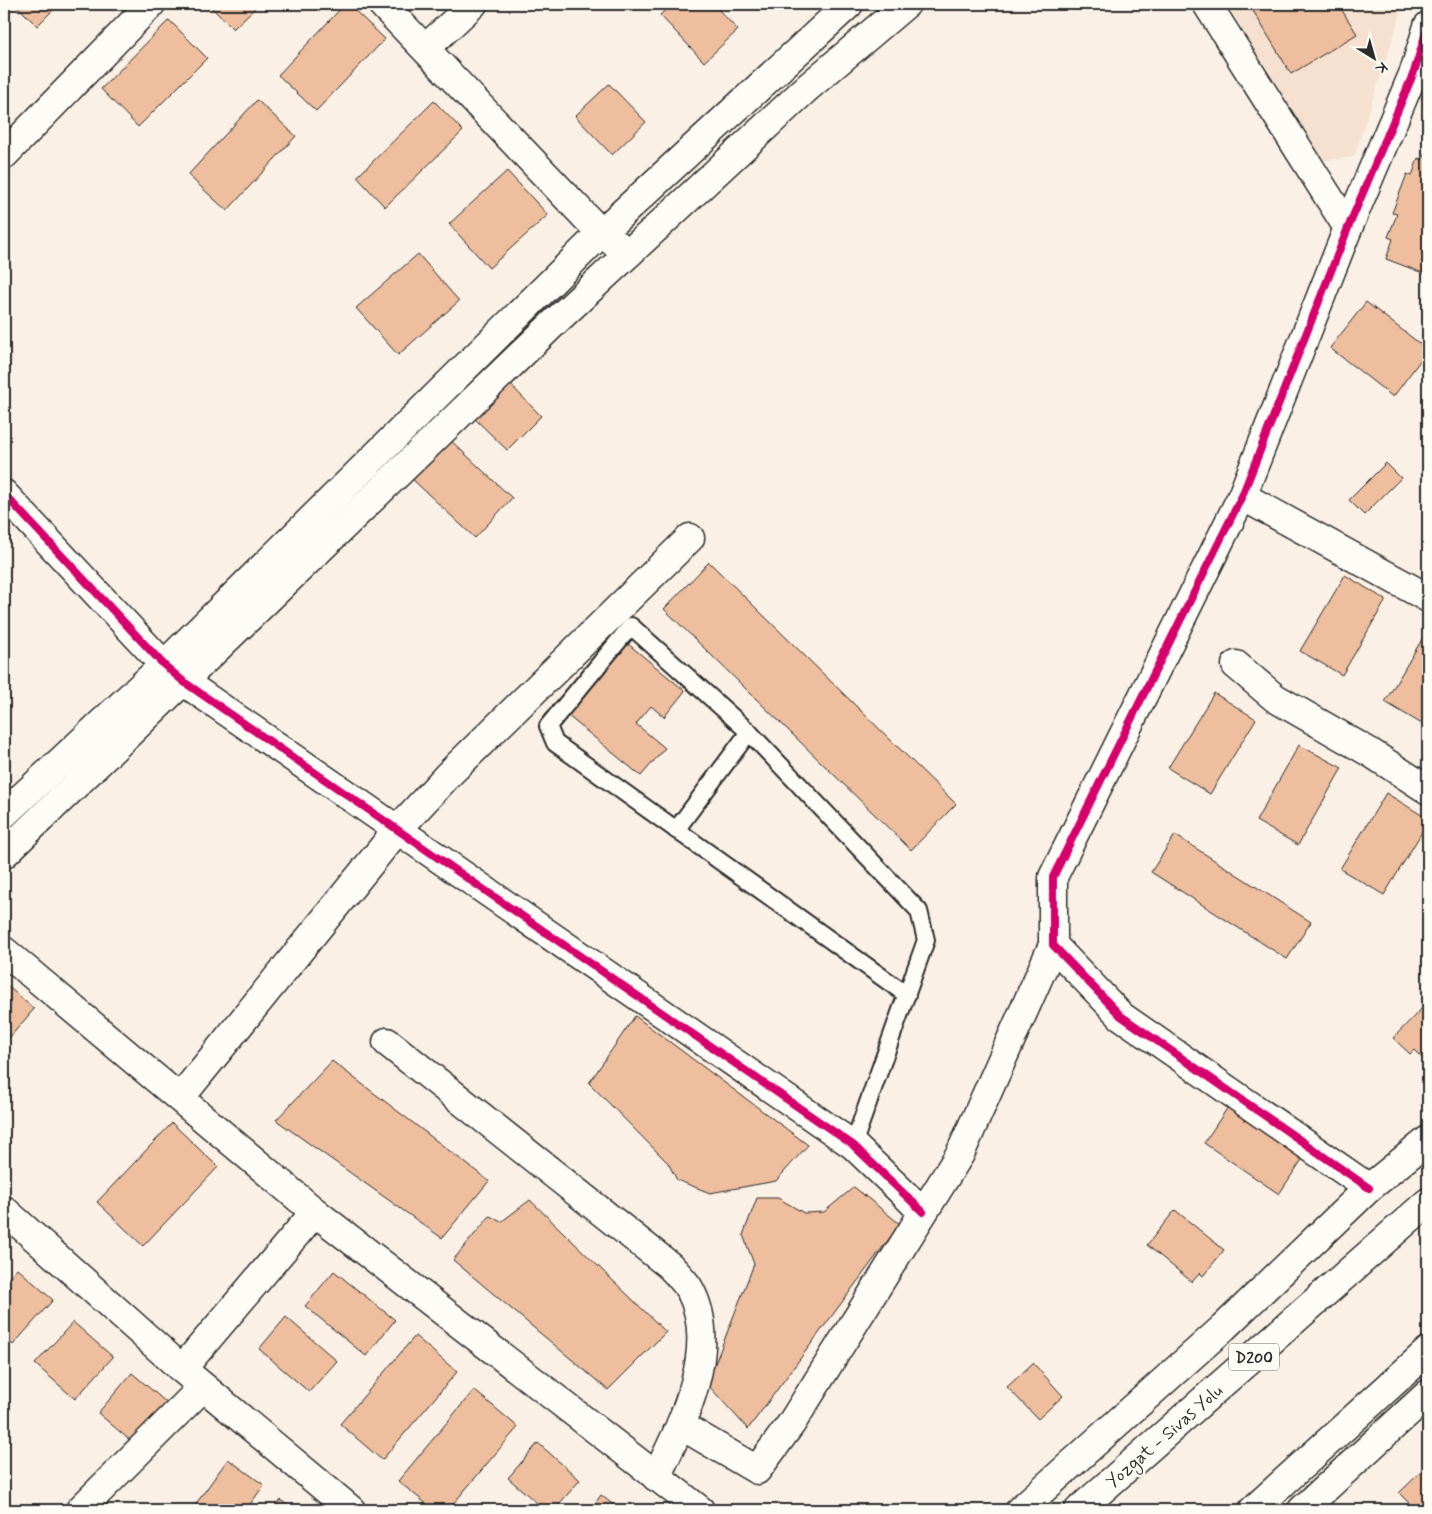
<svg xmlns="http://www.w3.org/2000/svg" width="1432" height="1514" font-family="Mynerve,sans-serif">
<style>
.built{fill:#f6e1d0}
.building{fill:#eebe9f;stroke:#2b2b2b}
.lines{fill:none;stroke-linecap:round;stroke-linejoin:round}
.lane-casing{stroke:#2b2b2b;stroke-width:20}
.street-casing{stroke:#2b2b2b;stroke-width:31}
.secondary-casing{stroke:#2b2b2b;stroke-width:31}
.highway-casing{stroke:#2b2b2b;stroke-width:31}
.lane{stroke:#fdfcf7;stroke-width:16}
.street{stroke:#fdfcf7;stroke-width:28}
.secondary{stroke:#fdfcf7;stroke-width:28}
.highway{stroke:#fdfcf7;stroke-width:28}
.cycleway-casing{stroke:#fdfcf7;stroke-width:11}
.cycleway{stroke:#d6006c;stroke-width:8}
.labels{text-anchor:middle;stroke-width:5;stroke-linejoin:round;paint-order:stroke}
.shield{fill:#fdfcf7;stroke:#6a6a68;stroke-width:1}
.shield-label{font-size:16px;font-weight:bold;fill:#2b2b2b}
.street-label{font-size:18px;fill:#2b2b2b;stroke:#fdfcf7}
</style>
<rect width="100%" height="100%" fill="#faf0e5"/>
<filter id="ink" filterUnits="userSpaceOnUse"><feTurbulence type="fractalNoise" baseFrequency=".02" numOctaves="2"/><feDisplacementMap in="SourceGraphic" scale="10" xChannelSelector="R" yChannelSelector="G"/><feConvolveMatrix kernelMatrix="1 2 1 2 8 2 1 2 1" color-interpolation-filters="sRGB"/></filter>
<g filter="url(#ink)">
<path class="built" d="M1227,4H1404L1354,157L1320,161Z"/>
<g class="building">
<path d="M15,4H59L37,26Z"/>
<path d="M208,4H259L233,29Z"/>
<path d="M345,4H348L385,39L316,111L278,75Z"/>
<path d="M672,4H713L738,30L704,62L660,15Z"/>
<path d="M1249,4H1338L1357,34L1291,74Z"/>
<path d="M169,20L207,58L138,127L101,89Z"/>
<path d="M609,84L646,122L612,155L575,116Z"/>
<path d="M257,100L296,136L227,211L188,175Z"/>
<path d="M434,101L463,131L385,207L357,177Z"/>
<path d="M1428,145V275L1386,259L1393,239L1388,237L1397,214L1392,213L1407,174L1412,176L1418,158L1422,160Z"/>
<path d="M507,171L548,215L489,268L449,224Z"/>
<path d="M418,254L459,301L398,355L356,308Z"/>
<path d="M1366,302L1428,350L1393,397L1330,348Z"/>
<path d="M506,380L541,416L507,450L471,415Z"/>
<path d="M447,437L512,498L475,538L410,477Z"/>
<path d="M1386,463L1401,478L1364,515L1349,500Z"/>
<path d="M709,562L956,804L911,850L664,609Z"/>
<path d="M1345,575L1386,600L1342,675L1300,651Z"/>
<path d="M1428,629V724L1427,727L1385,702Z"/>
<path d="M627,643L685,691L664,717L651,706L636,724L665,748L641,776L567,715Z"/>
<path d="M1214,693L1256,719L1210,794L1168,768Z"/>
<path d="M1299,745L1342,768L1298,845L1256,821Z"/>
<path d="M1386,793L1428,819V822L1384,895L1340,869Z"/>
<path d="M1175,835L1311,922L1287,959L1151,872Z"/>
<path d="M4,983L34,1009L4,1044Z"/>
<path d="M1428,1002V1064L1414,1050L1410,1054L1393,1038Z"/>
<path d="M635,1016L808,1145L776,1181L710,1193L677,1180L668,1163L589,1083Z"/>
<path d="M332,1061L489,1181L442,1238L276,1120Z"/>
<path d="M1232,1101L1307,1152L1279,1194L1204,1143Z"/>
<path d="M172,1123L218,1167L143,1246L97,1202Z"/>
<path d="M854,1187L900,1224L748,1429L707,1384L754,1264L743,1235L757,1198H778L804,1213L824,1212Z"/>
<path d="M530,1200L666,1332L608,1390L453,1260L490,1216L501,1222Z"/>
<path d="M1175,1210L1224,1250L1203,1276L1200,1273L1192,1282L1147,1245Z"/>
<path d="M17,1268L53,1300L13,1345L4,1336V1283Z"/>
<path d="M334,1271L395,1320L366,1356L305,1306Z"/>
<path d="M286,1317L337,1361L309,1392L259,1349Z"/>
<path d="M73,1322L113,1357L75,1399L35,1364Z"/>
<path d="M415,1336L457,1372L382,1460L340,1424Z"/>
<path d="M1033,1363L1063,1396L1038,1419L1007,1387Z"/>
<path d="M132,1373L167,1403L133,1443L98,1413Z"/>
<path d="M474,1390L518,1427L448,1510H434L398,1481Z"/>
<path d="M538,1443L580,1480L554,1510H545L508,1478Z"/>
<path d="M228,1459L264,1485L246,1510H196L193,1508Z"/>
<path d="M1428,1465V1510H1416L1399,1493Z"/>
<path d="M601,1495L620,1510H590Z"/>
<path d="M281,1500L293,1510H273Z"/>
</g>
<g class="lines">
<defs>
<g id="lane">
<path d="M676,830L749,732"/>
<path d="M853,1145L926,940L919,911L749,732L631,626L548,726L555,743L907,995"/>
</g>
<g id="street">
<path d="M382,4L601,233L629,253"/>
<path d="M1207,4L1348,228"/>
<path d="M426,48L473,4"/>
<path d="M4,155L151,4"/>
<path d="M4,494L164,665L184,682L853,1145L923,1212"/>
<path d="M1242,496L1428,598"/>
<path d="M1236,665L1275,698L1371,753L1428,790"/>
<path d="M4,951L315,1212L700,1510"/>
<path d="M387,1042L670,1266C677,1274 686,1282 690,1290C721,1348 682,1424 656,1477"/>
<path d="M180,1098L398,829L448,775L690,538"/>
<path d="M1369,1188L1121,1016L1053,945V877L1242,496L1348,228L1414,72L1428,26"/>
<path d="M4,1210L182,1369L351,1510"/>
<path d="M182,1369L315,1212"/>
<path d="M682,1426L757,1470L791,1424L960,1154L1053,945"/>
<path d="M80,1510L203,1387"/>
<path d="M1302,1510L1428,1394"/>
</g>
<g id="secondary">
<path d="M4,814L164,665L601,233L849,4"/>
<path d="M4,854L558,319L807,88L906,4"/>
<path d="M1020,1510L1223,1328L1369,1188L1428,1140"/>
</g>
<g id="highway">
<path d="M1079,1510L1428,1202"/>
<path d="M1253,1510L1428,1351"/>
</g>
</defs>
<use href="#lane" class="lane-casing"/>
<use href="#street" class="street-casing"/>
<use href="#secondary" class="secondary-casing"/>
<use href="#highway" class="highway-casing"/>
<use href="#lane" class="lane"/>
<use href="#street" class="street"/>
<use href="#secondary" class="secondary"/>
<use href="#highway" class="highway"/>
<defs>
<g id="cycleway">
<path d="M4,494L164,665L184,682L853,1145L923,1212"/>
<path d="M1369,1188L1121,1016L1053,945V877L1242,496L1348,228L1414,72L1428,26"/>
</g>
</defs>
<use href="#cycleway" class="cycleway-casing"/>
<use href="#cycleway" class="cycleway"/>
</g>
</g>
<g class="labels">
<rect class="shield" x="1229" y="1343.5" width="50" height="27" rx="4"/>
<g class="shield-label">
<text x="1254" y="1363">D200</text>
</g>
<g class="street-label">
<text transform="translate(1164 1436) rotate(-41)" y="6">Yozgat - Sivas Yolu</text>
</g>
</g>
<rect width="1432" height="1514" fill="none" stroke="#fdfcf7" stroke-width="20"/>
<rect x="10" y="10" width="1412" height="1494" fill="none" stroke="#2b2b2b" stroke-width="2" filter="url(#ink)"/>
<g transform="translate(1374 58) rotate(143)" stroke="#fdfcf7" stroke-width="4" paint-order="stroke">
<path d="M0-4L9 19L0 12L-9 19Z" fill="#2b2b2b"/>
<text y="-8" font-size="14" font-weight="bold" text-anchor="middle" fill="#2b2b2b">K</text>
</g>
</svg>
